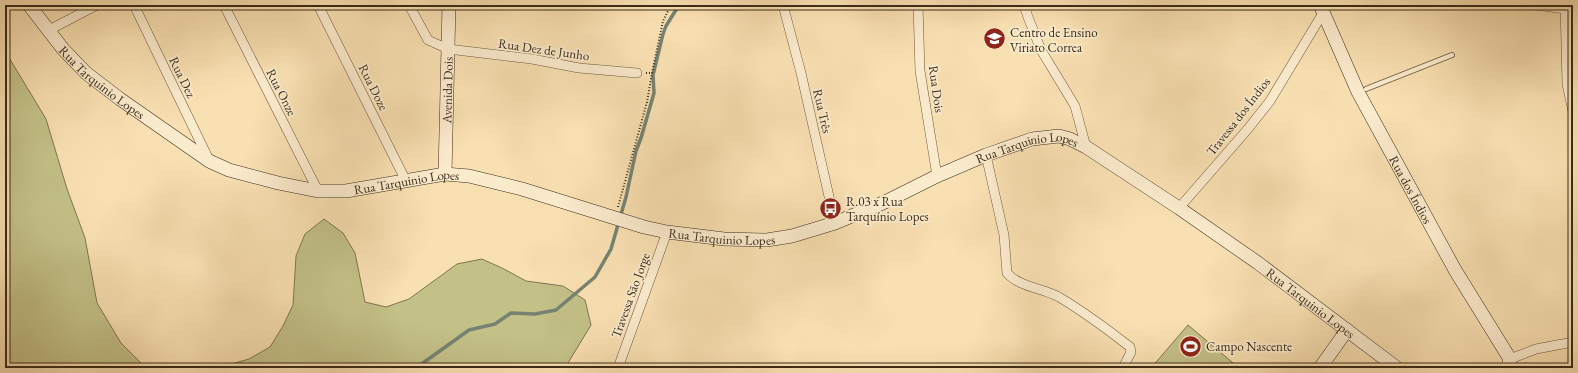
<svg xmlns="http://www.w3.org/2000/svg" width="1578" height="373" font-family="'EB Garamond',serif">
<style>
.green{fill:#c3c188;stroke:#7e7650}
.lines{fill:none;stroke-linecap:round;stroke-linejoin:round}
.stream{stroke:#768373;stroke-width:3.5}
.lane-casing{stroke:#6a583e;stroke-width:6}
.street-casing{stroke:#6a583e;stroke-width:10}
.secondary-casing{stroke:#3a2b18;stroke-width:14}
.path{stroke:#3a2b18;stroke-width:2;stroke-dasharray:1 2;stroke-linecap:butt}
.lane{stroke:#fbebcd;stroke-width:4.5}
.street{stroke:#fbebcd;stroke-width:9}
.secondary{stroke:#fbebcd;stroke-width:13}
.labels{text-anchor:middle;stroke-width:3.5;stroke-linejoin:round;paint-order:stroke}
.poi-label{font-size:13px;fill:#3a2b18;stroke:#fbebcd;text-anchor:start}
.street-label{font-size:13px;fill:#3a2b18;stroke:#fbebcd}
</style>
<rect width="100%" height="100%" fill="#f9e0b2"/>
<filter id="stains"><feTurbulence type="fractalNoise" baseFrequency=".005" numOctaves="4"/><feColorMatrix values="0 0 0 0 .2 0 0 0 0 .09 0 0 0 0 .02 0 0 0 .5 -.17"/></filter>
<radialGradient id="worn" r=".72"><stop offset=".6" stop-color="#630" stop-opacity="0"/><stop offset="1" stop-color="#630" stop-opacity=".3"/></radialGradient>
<g class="green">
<path d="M5,51L46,119L67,189L85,238L97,303L121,343L146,368H5Z"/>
<path d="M324,219L343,233L355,253L365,302L386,307L409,299L457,264L482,259L504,269L526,281L563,286L585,300L591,325L565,368H212L224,366L249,359L270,347L283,326L293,305L296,256L305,234Z"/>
<path d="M1188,325L1239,368H1151Z"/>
</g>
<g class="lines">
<path class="stream" d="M416,368L469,330L495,324L511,313L535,314L556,310L595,277L611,249L626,197L636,151L641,138L654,93L653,75L663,34L666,26L679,5"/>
<defs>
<path id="lane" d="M1366,89L1452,55"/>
<g id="street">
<path d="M134,5L209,160"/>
<path d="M224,5L318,191"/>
<path d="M318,5L406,181"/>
<path d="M409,5L428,40L448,49L532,59L579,68L637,73"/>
<path d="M783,5L801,73L835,223"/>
<path d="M918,5L920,71L937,176"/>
<path d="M1024,5L1028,17L1041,50L1075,106L1086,147"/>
<path d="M1536,5L1573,10"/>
<path d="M1565,5L1567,84L1573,112"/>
<path d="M49,30L97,5"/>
<path d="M986,155L1004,235L1007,273C1019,287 1043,288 1059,297C1084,312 1107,329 1130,347L1131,352L1123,368"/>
<path d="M1179,208L1247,130L1270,101L1323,13"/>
<path d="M1510,359L1536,349L1573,342"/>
<path d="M618,368L667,232"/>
</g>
<g id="secondary">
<path id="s1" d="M29,5L63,49L86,73L120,99L209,161L229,170L278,183L318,191H346L445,174L469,176L522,189L644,227L667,232L724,239L767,240L792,236L835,223L885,202L937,176L986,155L1032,139L1059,136L1070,139L1086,147L1179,208L1258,263L1397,368"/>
<path id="s2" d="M1320,5L1358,92L1455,270L1510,359L1508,368"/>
<path id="s3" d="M445,174L449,5"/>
<path d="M1320,368L1347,330"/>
</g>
</defs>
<use href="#lane" class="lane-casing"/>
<use href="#street" class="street-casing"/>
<use href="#secondary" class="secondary-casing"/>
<g class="path">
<path d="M646,73H652L663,21L671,5"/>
<path d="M618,207L647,102L652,73"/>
</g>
<use href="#lane" class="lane"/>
<use href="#street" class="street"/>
<use href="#secondary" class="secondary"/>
</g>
<defs>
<symbol id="school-disc" viewBox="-11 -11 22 22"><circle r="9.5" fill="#8f2418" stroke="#fbebcd"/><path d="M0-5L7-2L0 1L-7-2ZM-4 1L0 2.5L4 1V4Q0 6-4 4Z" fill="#fff"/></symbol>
<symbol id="bus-disc" viewBox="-11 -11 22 22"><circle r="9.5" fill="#8f2418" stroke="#fbebcd"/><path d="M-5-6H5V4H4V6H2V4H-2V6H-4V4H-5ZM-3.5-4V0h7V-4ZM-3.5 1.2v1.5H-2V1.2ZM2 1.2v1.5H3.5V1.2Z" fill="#fff"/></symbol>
<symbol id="stadium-disc" viewBox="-11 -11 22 22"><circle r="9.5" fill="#8f2418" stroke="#fbebcd"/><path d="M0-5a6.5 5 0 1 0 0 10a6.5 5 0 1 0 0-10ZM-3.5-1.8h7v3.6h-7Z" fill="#fff"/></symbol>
</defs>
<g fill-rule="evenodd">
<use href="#school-disc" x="982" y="26" width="25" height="25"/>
<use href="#bus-disc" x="818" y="196" width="25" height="25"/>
<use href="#stadium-disc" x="1178" y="334" width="25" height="25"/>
</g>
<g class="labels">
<g class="poi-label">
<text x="1010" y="37">Centro de Ensino<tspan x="1010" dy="15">Viriato Correa</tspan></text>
<text x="846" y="206">R.03 x Rua<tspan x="846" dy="15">Tarquínio Lopes</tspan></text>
<text x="1206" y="351">Campo Nascente</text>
</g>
<g class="street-label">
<text transform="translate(544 49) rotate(8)" y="5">Rua Dez de Junho</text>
<text transform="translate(183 77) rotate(64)" y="5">Rua Dez</text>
<text dy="5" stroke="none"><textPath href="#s1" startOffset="107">Rua Tarquinio Lopes</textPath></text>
<text transform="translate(374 87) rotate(63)" y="5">Rua Doze</text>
<text transform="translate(937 89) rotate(82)" y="5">Rua Dois</text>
<text dy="5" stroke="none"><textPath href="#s3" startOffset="84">Avenida Dois</textPath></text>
<text transform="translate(282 92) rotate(63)" y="5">Rua Onze</text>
<text transform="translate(823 111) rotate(77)" y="5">Rua Três</text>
<text transform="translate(1238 116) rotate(-52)" y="5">Travessa dos Índios</text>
<text dy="5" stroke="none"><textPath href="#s1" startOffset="1091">Rua Tarquinio Lopes</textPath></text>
<text dy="5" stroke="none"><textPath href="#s1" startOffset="443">Rua Tarquinio Lopes</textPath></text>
<text dy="5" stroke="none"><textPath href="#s2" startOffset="206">Rua dos Índios</textPath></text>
<text dy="5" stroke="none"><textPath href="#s1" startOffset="767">Rua Tarquinio Lopes</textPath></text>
<text transform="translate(630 295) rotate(-70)" y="5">Travessa São Jorge</text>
<text dy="5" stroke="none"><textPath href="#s1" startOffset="1427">Rua Tarquinio Lopes</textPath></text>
</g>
</g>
<rect width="1578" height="373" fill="none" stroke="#f9e0b2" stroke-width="20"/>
<rect x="6" y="6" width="1566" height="361" fill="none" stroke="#3a2b18" stroke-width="2"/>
<rect x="10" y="10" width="1558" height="353" fill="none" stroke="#3a2b18"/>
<rect width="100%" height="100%" filter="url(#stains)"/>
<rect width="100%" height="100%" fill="url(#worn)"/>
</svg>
